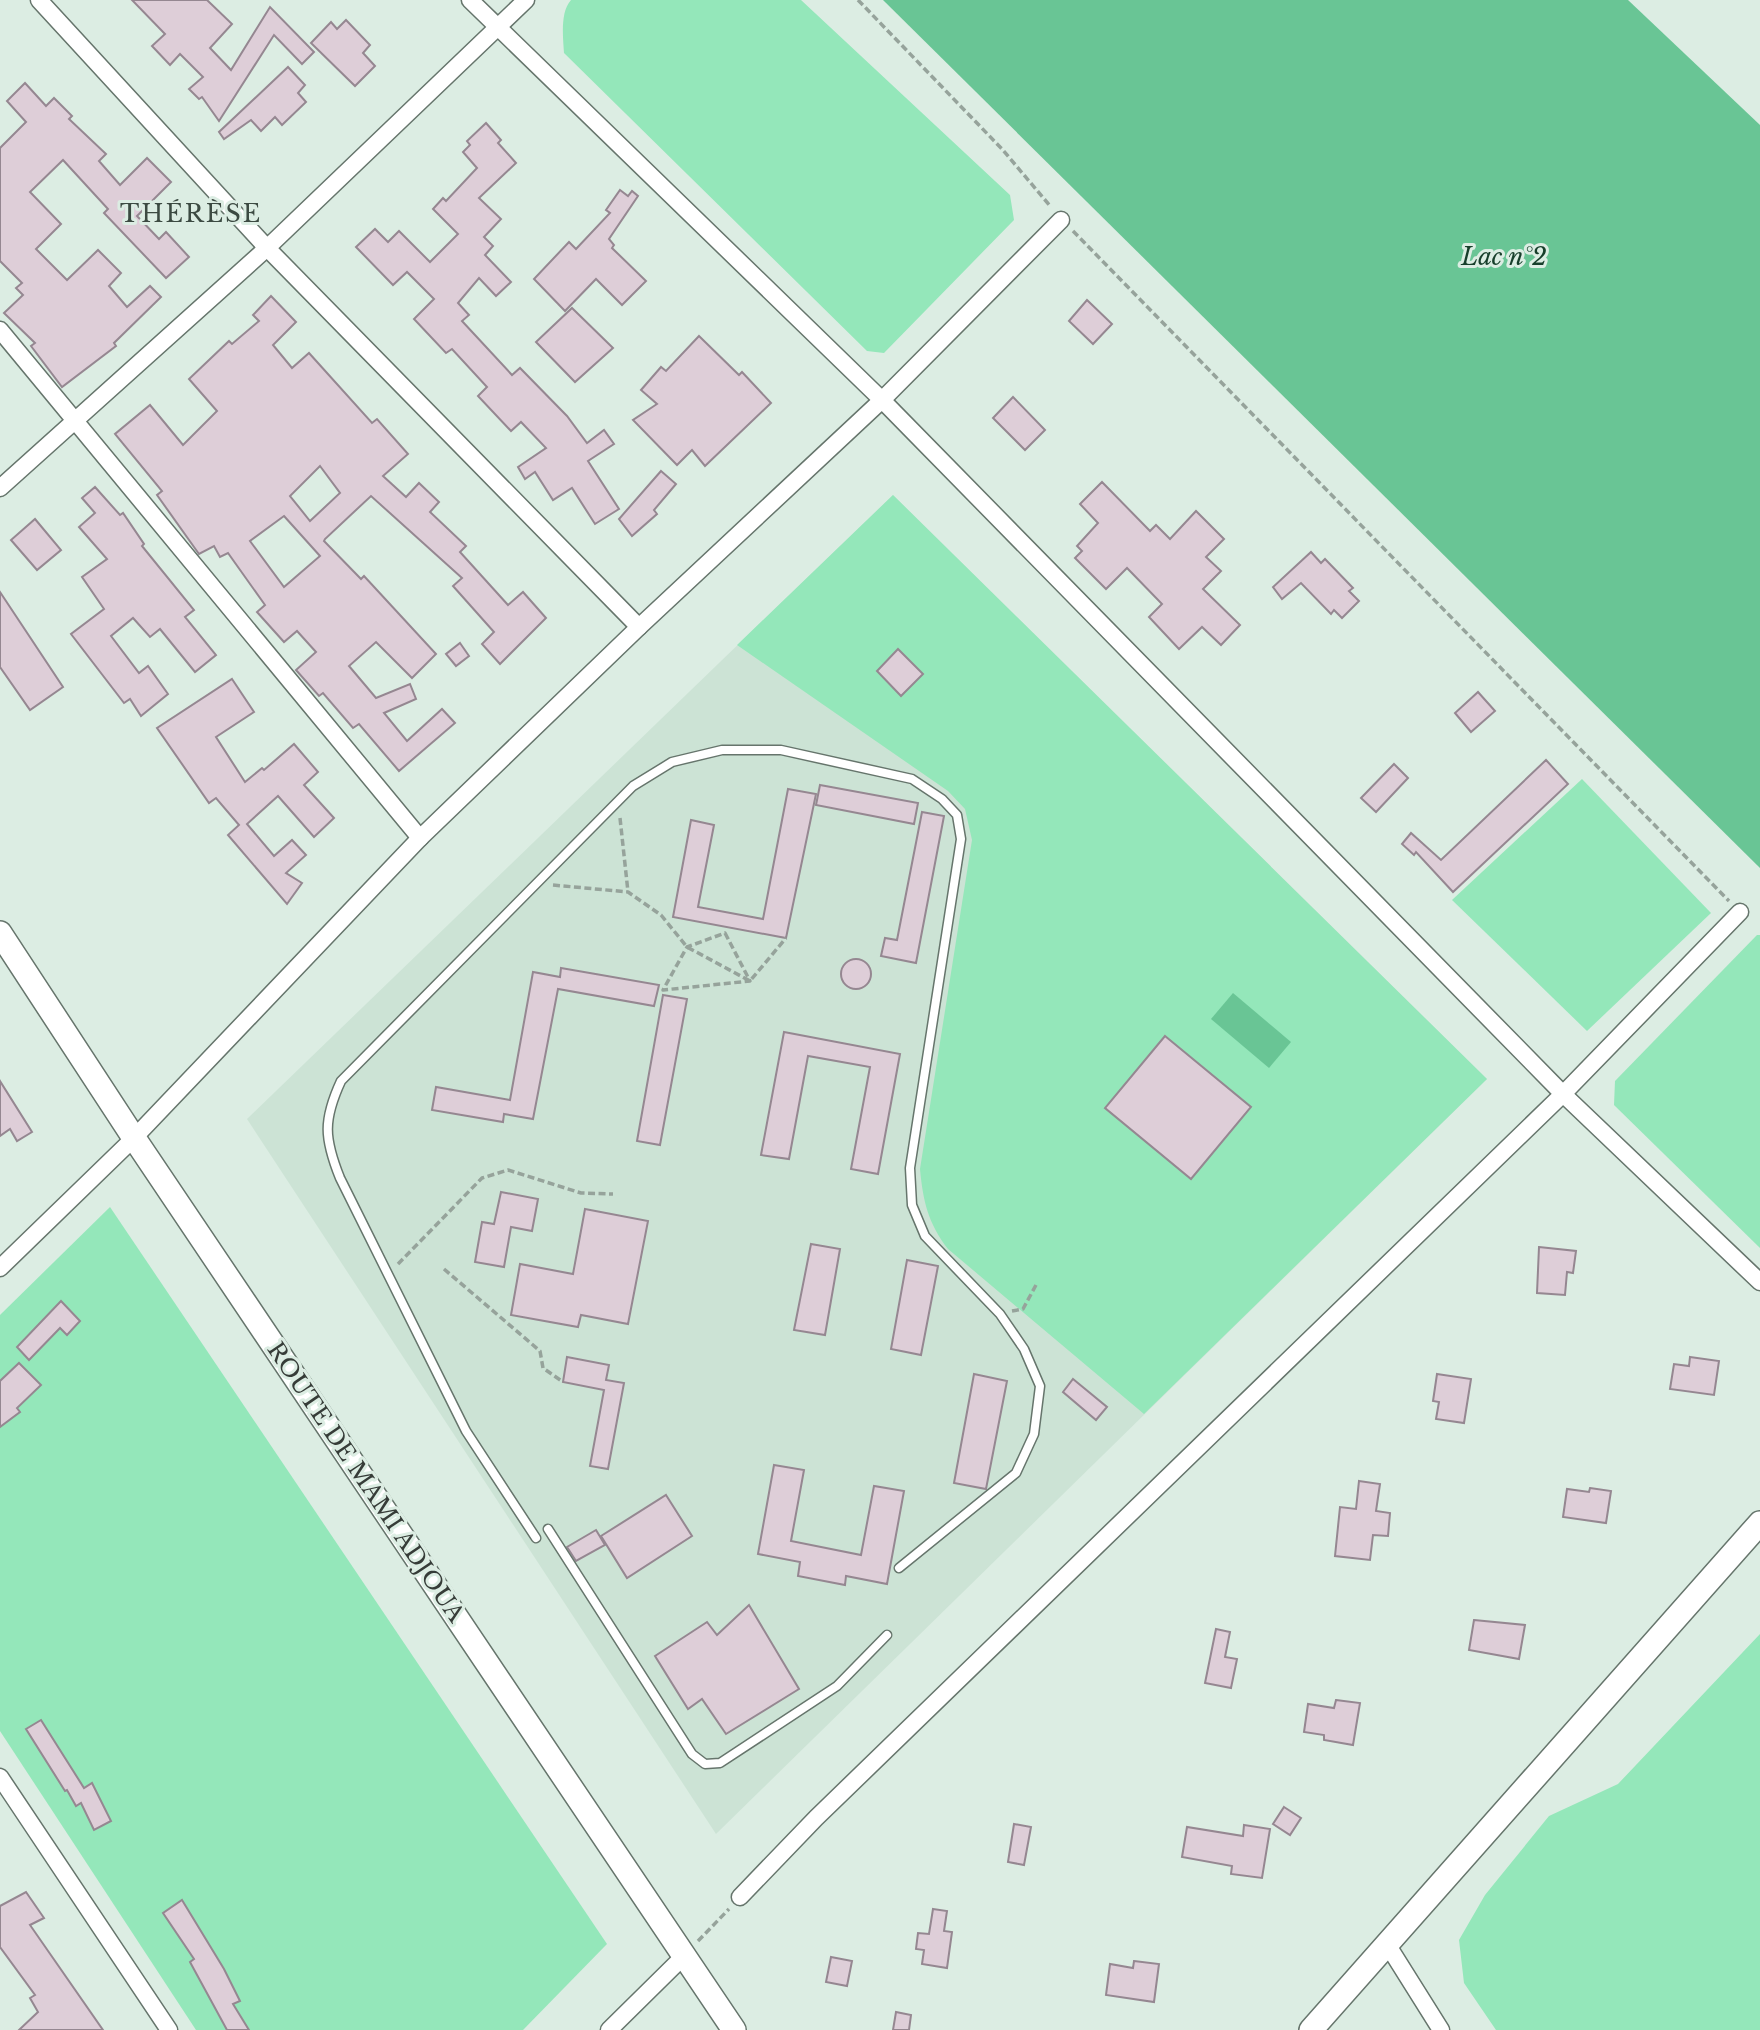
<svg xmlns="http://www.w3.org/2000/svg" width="1760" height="2030" font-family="'Libre Baskerville',serif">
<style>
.built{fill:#cce3d5}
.green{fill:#94e7ba}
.water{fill:#69c595}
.building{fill:#deced8;stroke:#958791;stroke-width:2;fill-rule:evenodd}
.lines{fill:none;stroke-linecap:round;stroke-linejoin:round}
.lane-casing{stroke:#66756c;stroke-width:11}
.street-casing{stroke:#66756c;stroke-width:19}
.secondary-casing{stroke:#66756c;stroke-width:26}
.path{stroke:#96a39b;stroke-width:3.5;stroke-dasharray:7 3.5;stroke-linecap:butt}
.lane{stroke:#fff;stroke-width:8}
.street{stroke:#fff;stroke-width:16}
.secondary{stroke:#fff;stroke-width:23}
.labels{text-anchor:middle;stroke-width:6;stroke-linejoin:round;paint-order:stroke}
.street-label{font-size:23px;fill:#363c38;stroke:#dcede3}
.neighbourhood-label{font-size:24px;letter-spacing:2px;fill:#3c4a42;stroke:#dcede3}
.water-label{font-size:24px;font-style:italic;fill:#173f2b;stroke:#dcede3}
</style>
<rect width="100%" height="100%" fill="#dcede3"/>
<path class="built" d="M893,495L1487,1079L716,1834L247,1119Z"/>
<g class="green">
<path d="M571,0H801L1010,195L1014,220L884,353L867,351L564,53C563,37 560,12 571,0Z"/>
<path d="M893,495L1487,1079L1144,1414L948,1249C928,1223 923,1201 920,1169L972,840L965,809L948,791L737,645Z"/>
<path d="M1582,779L1711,913L1587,1031L1452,900Z"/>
<path d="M1757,935H1760V1248L1614,1105L1615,1081Z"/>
<path d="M110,1207L607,1944L523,2030H196L0,1731V1315Z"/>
<path d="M1760,1634V2030H1496L1464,1983L1459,1940L1485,1895L1549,1816L1618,1784Z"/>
</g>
<g class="water">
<path d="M883,0H1628L1760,125V868Z"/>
<path d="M1233,993L1291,1042L1269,1068L1211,1019Z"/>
</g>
<g class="building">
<path d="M132,0H207L232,24L210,48L231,70L270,7L314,52L302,64L274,35L219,121L202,97L199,99L189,89L203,77L180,54L170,65L152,46L165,34Z"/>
<path d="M346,20L370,45L363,53L375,66L355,86L311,43L331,22L337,29Z"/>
<path d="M288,67L305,85L298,93L306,102L282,125L275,117L261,131L251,120L224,139L219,132Z"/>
<path d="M25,83L46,106L54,98L72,116L69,119L106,154L99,161L120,185L147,158L171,182L137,216L159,239L166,232L189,257L166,278L104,213L108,209L63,160L30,192L61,224L36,249L67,280L98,250L121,273L109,286L127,307L150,286L161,297L114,343L116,346L62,387L31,346L35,343L4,313L23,295L16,288L22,283L0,261V148L26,122L7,101Z"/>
<path d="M486,123L501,140L498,143L516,163L479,198L501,219L484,237L493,246L485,255L511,282L496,296L479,278L458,303L469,315L462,321L512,375L520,368L567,416L587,443L604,430L614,444L588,461L619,509L595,524L572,488L553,500L535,472L525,479L518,467L546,448L521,422L511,431L478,396L487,387L452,349L446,353L414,319L434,299L407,272L393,285L356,247L375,229L388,242L399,231L430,262L458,234L433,209L443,198L446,201L477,168L463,152L470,145L467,141Z"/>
<path d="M620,190L628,196L632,191L638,196L609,239L614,245L612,248L646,281L622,305L596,279L565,311L534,279L569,242L576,249L610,213L606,210Z"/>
<path d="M271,296L296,322L273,345L292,368L309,353L372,423L377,419L408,454L383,476L406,497L419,483L439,502L430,512L466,546L460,552L508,605L523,592L546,618L500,664L482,644L494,632L453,586L462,578L371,496L325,539L324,541L361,579L364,576L436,654L412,678L376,642L349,666L376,698L410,684L416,699L384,713L407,741L442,709L455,723L399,771L359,724L353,728L323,693L319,696L296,670L316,652L297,631L284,642L257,612L265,605L228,553L220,557L214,546L199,554L157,495L162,491L115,434L150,405L183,445L217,411L189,379L229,341L232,344L259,321L253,315ZM320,466L340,493L310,521L290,496ZM284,516L320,556L284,587L250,541Z"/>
<path d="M1087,300L1112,324L1093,344L1069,321Z"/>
<path d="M572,308L613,348L575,382L536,342Z"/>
<path d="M699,336L739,375L742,372L771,403L705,466L692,450L677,465L633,420L657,404L641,390L661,367L666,371Z"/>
<path d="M1013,397L1045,430L1025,450L993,418Z"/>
<path d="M661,471L676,484L654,510L657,514L632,536L619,519Z"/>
<path d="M1102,482L1150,531L1156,525L1170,539L1196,511L1224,539L1206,557L1221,571L1203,589L1240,625L1221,645L1202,627L1179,649L1149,617L1162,604L1127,568L1106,589L1075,558L1082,551L1077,546L1098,523L1080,504Z"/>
<path d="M95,487L120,515L123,513L144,544L142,546L194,610L185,617L216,655L195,672L160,629L150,637L133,618L111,636L139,673L148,666L168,694L141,716L130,699L124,703L71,634L104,609L82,577L107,559L79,527L95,513L82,498Z"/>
<path d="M35,519L61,550L37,570L11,540Z"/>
<path d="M1311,552L1321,563L1325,559L1353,588L1349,591L1359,601L1342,618L1334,610L1331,614L1301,583L1282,599L1273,587Z"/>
<path d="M0,592L63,687L30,710L0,667Z"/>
<path d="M460,643L469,656L456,666L446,654Z"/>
<path d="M898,649L923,674L901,696L877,671Z"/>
<path d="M232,679L254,712L216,737L245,782L262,768L264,770L294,744L318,772L304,785L334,818L314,837L278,796L247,824L274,856L292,840L306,855L286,873L302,883L287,904L228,835L239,825L216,798L209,803L157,728Z"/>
<path d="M1478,692L1495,711L1471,732L1455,713Z"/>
<path d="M1546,760L1568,784L1453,892L1416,852L1414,855L1402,844L1411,833L1441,860Z"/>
<path d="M1394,764L1408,778L1376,812L1361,798Z"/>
<path d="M820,785L918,803L914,824L816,805Z"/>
<path d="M788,789L816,794L786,938L673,917L691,820L714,825L698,907L763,919Z"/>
<path d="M922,812L944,816L916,963L881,956L885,938L897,940Z"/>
<circle cx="856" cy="974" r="15"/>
<path d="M561,968L659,985L654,1006L558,989L533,1119L504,1114L503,1122L432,1110L436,1087L510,1100L533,972L560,977Z"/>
<path d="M663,995L687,999L660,1145L637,1141Z"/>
<path d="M784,1032L900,1054L878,1174L851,1169L870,1067L808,1056L789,1159L761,1155Z"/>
<path d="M1165,1036L1251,1107L1191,1179L1105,1108Z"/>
<path d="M0,1081L32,1132L17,1141L10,1129L0,1136Z"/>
<path d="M501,1192L538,1199L532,1231L511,1227L504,1267L475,1262L482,1222L494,1224Z"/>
<path d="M585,1209L648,1221L628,1324L581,1315L578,1327L511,1315L520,1264L573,1274Z"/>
<path d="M811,1244L840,1249L825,1335L794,1330Z"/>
<path d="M1539,1247L1576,1251L1573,1273L1567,1272L1565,1295L1537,1293Z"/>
<path d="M907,1260L938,1266L921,1355L891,1349Z"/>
<path d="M61,1301L80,1321L67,1335L60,1328L29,1360L17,1347Z"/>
<path d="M567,1357L609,1365L606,1380L624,1383L608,1469L590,1466L604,1390L563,1382Z"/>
<path d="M1690,1357L1719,1361L1714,1395L1670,1389L1674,1364L1689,1366Z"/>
<path d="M19,1363L41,1385L17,1408L20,1412L0,1427V1381Z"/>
<path d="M974,1374L1007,1381L986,1489L954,1483Z"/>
<path d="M1437,1374L1471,1379L1464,1423L1436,1419L1439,1402L1433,1401Z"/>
<path d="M1073,1379L1107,1407L1096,1420L1063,1392Z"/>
<path d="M774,1465L804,1470L791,1541L861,1555L874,1486L904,1491L887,1584L846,1576L845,1585L798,1576L800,1562L758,1554Z"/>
<path d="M1359,1481L1380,1484L1376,1511L1390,1513L1388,1536L1373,1535L1370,1560L1335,1556L1340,1507L1356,1509Z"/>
<path d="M1590,1488L1611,1491L1606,1523L1563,1517L1567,1489L1589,1492Z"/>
<path d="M666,1495L692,1536L627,1578L601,1536Z"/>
<path d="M596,1530L605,1545L576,1561L567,1547Z"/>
<path d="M749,1605L799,1689L726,1734L702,1699L688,1709L655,1656L707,1622L717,1635Z"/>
<path d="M1474,1620L1525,1625L1519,1659L1469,1650Z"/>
<path d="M1216,1629L1230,1632L1225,1657L1237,1659L1231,1688L1205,1683Z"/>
<path d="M1336,1700L1360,1703L1353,1745L1324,1740V1735L1304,1732L1308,1704L1334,1708Z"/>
<path d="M41,1720L84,1788L92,1783L111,1821L94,1830L81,1803L76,1806L67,1790L65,1791L26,1729Z"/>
<path d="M1284,1807L1301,1818L1290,1835L1273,1824Z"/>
<path d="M1014,1824L1031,1827L1024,1865L1008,1862Z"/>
<path d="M1244,1825L1270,1829L1262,1878L1231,1874L1232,1866L1182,1857L1187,1827L1243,1836Z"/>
<path d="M26,1892L44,1918L30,1925L103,2030H19L38,2012L30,1998L35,1995L0,1947V1906Z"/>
<path d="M182,1900L224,1969L240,2001L233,2004L249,2030H227L190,1962L194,1959L163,1913Z"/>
<path d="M933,1909L947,1911L944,1931L952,1932L947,1968L922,1964L924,1950L916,1949L918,1933L929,1934Z"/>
<path d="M831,1957L852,1961L847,1986L826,1982Z"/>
<path d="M1134,1961L1159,1964L1154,2002L1106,1995L1110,1964L1133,1968Z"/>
<path d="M896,2012L911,2015L909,2030H893Z"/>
</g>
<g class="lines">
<defs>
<g id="lane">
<path d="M548,1529L692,1754L705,1764L720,1763L837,1686L887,1635"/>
<path d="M536,1538L466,1431L340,1178C324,1138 323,1120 341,1081L633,786L672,762L722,750H781L912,779L942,799L957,815L961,839L910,1168L912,1205L925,1236L1000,1314L1024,1349L1040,1386L1034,1434L1016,1473L899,1568"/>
</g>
<g id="street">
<path d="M39,0L267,248L639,627"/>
<path d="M470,0L882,400L1563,1094L1760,1282"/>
<path d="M0,330L420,838"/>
<path d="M0,488L267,248L526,0"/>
<path d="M0,1268L134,1138L420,838L639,627L882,400L1061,220"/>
<path d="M0,1777L169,2030"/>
<path d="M740,1897L816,1818L1563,1094L1740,912"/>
<path d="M1387,1944L1441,2030"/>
<path d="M609,2030L685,1955"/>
</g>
<g id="secondary">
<path d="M0,933L134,1138L734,2030"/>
<path d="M1311,2030L1760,1523"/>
</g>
</defs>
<use href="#lane" class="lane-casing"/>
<use href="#street" class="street-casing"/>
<use href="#secondary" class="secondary-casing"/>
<g class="path">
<path d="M858,0L1002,149L1051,207"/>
<path d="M1073,231L1729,901"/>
<path d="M620,818L628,892"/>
<path d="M553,885L628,892L661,915L687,947L750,981L786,938"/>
<path d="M725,933L750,981L663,990L687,947Z"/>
<path d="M398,1264L482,1178L508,1170L581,1193L613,1194"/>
<path d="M444,1269L540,1351L543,1368L563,1382"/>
<path d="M1012,1311L1023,1309L1036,1285"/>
<path d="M698,1941L729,1909"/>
</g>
<use href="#lane" class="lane"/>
<use href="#street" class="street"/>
<use href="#secondary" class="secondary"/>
</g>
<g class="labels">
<g class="street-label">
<text transform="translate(366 1482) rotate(56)" y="8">ROUTE DE MAMI ADJOUA</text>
</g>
<g class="neighbourhood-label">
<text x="191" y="222">THÉRÈSE</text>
</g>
<g class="water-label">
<text x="1504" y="265">Lac n°2</text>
</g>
</g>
</svg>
